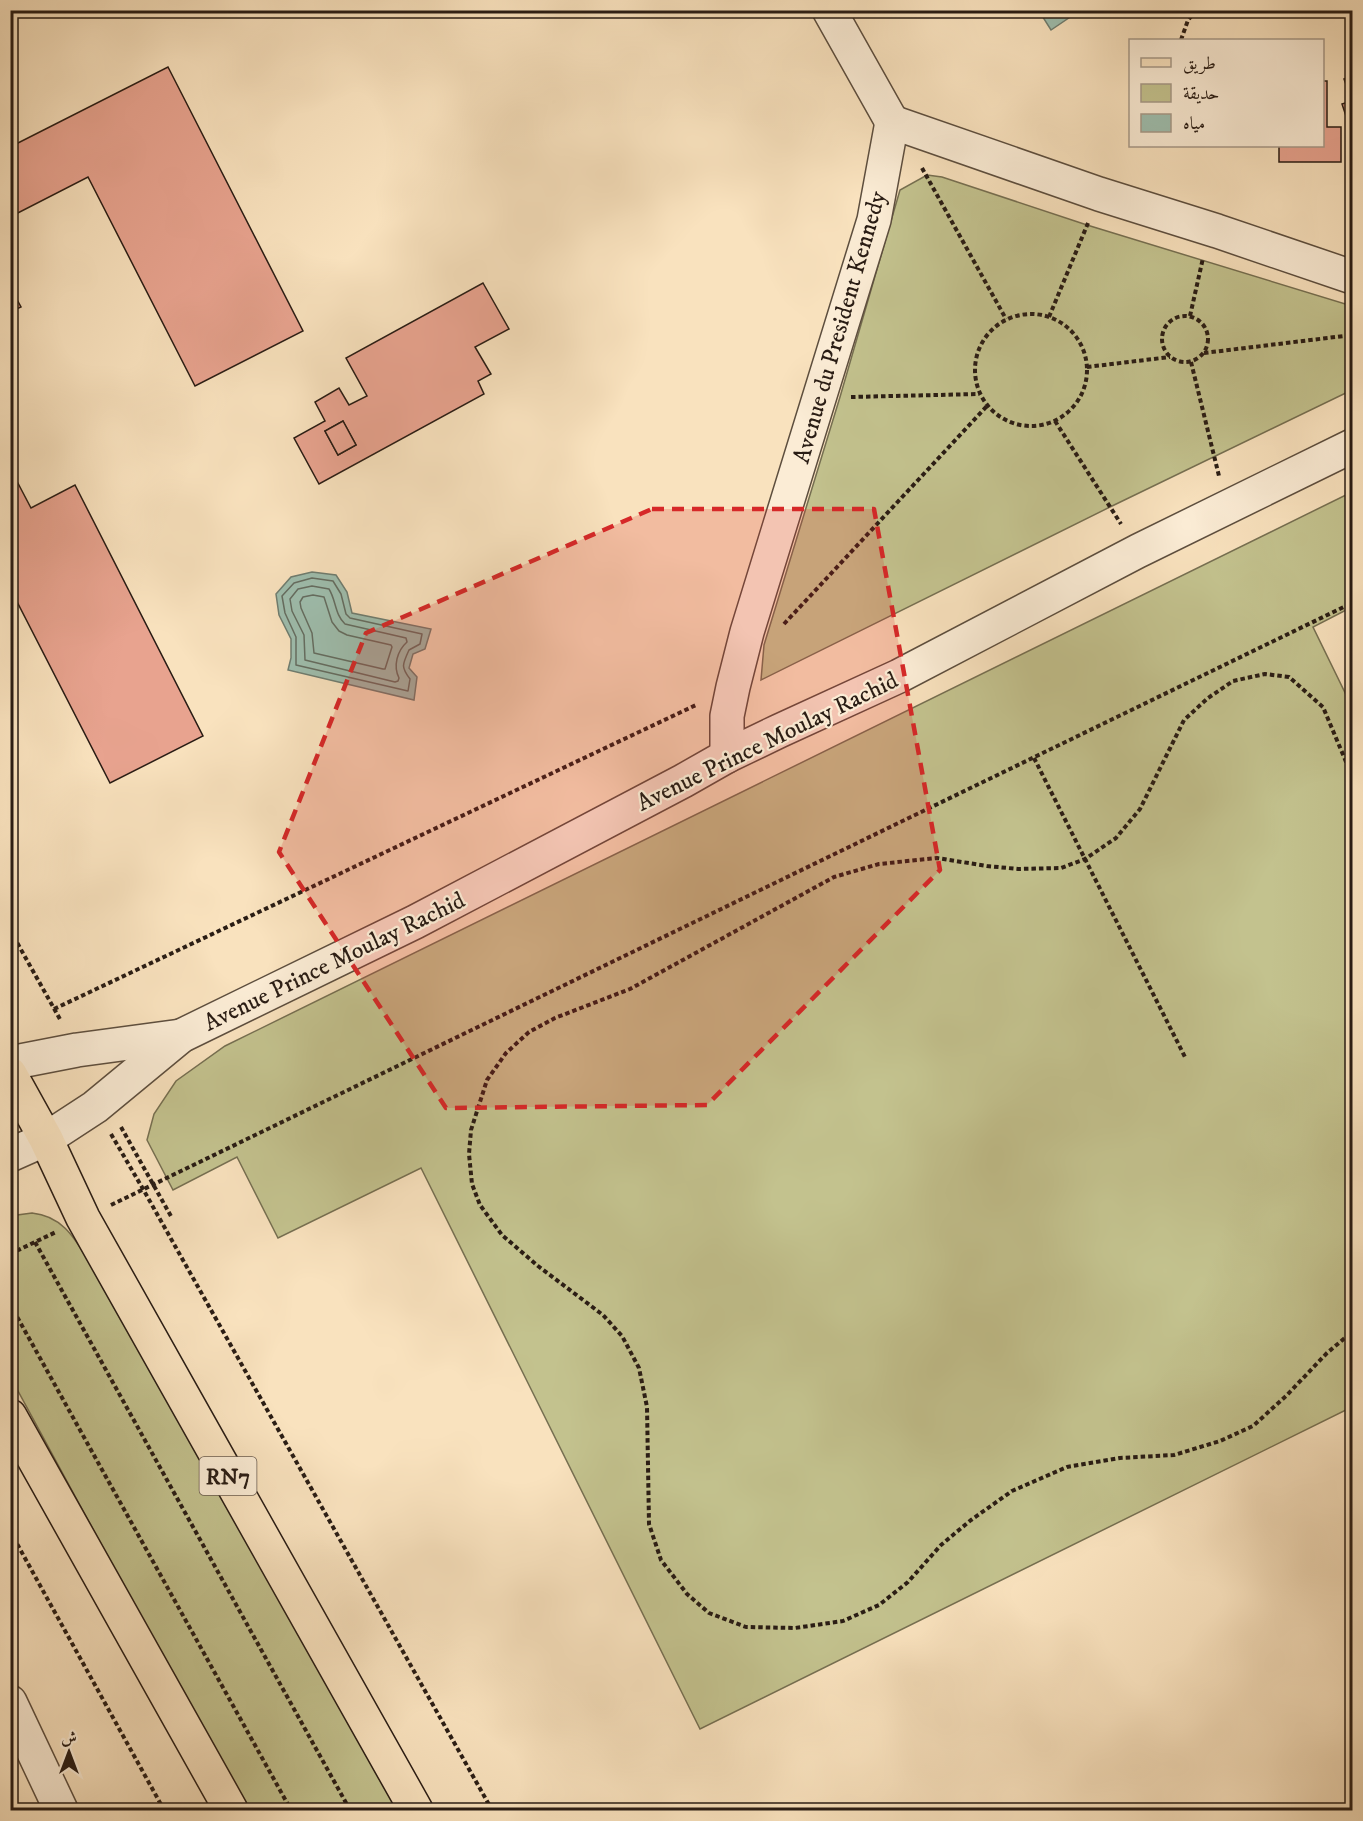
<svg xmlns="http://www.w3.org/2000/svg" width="1363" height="1821" font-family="'IM FELL DW Pica',Amiri,serif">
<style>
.green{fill:#c3c28e;stroke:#766f51;stroke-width:1.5}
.water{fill:#9ebeae;stroke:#6f7d70;stroke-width:1.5}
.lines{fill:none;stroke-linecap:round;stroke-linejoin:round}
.shore{stroke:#646d61;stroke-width:1.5}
.building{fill:#e8a38f;stroke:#291c14;stroke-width:1.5;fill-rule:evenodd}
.minor-casing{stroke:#5d4e3e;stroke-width:36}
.major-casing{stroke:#291c14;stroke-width:36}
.path{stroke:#291c14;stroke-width:4;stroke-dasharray:4.5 3;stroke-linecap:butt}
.minor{stroke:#fbecd5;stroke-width:33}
.major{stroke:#f9e2be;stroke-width:33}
.marked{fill:#d62828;fill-opacity:0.2;stroke:#d62828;stroke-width:4.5;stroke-dasharray:12 8;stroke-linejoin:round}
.labels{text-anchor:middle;stroke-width:4.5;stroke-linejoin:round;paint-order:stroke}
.shield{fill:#fbecd5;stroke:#685a4e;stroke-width:1.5}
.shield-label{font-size:22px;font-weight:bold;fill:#291c14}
.street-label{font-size:24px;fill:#291c14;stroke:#fbecd5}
</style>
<rect width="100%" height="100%" fill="#f9e2be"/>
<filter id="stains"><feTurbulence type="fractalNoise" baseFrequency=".00333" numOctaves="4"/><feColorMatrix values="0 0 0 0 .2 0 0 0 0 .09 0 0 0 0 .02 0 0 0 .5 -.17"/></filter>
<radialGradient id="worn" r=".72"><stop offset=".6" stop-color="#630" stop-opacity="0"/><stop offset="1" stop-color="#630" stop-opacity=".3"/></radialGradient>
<g class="green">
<path d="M927,175L942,177L1087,225L1352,306V390L1110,507L761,680L764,645L840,397L900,190Z"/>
<path d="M1352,492V607L1313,627L1352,707V1407L700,1729L421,1168L278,1238L237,1157L173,1190L147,1140L154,1114L176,1081L225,1046Z"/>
<path d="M32,1213C63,1216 75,1239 90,1263L397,1810H245L11,1378L10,1216Z"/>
</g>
<g class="water">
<path d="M1039,11H1079L1051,30Z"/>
<path d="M312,572L336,575L347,592L352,613L431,629L425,649L413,654L409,668L417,677L414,700L288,670L291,658V639L279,615L276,594L291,577Z"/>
</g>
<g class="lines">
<g class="shore">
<path d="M312,578L333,581L341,594L346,614L350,618L422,634L420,644L409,650C402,665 401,667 410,679L408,691L296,665V637L285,613L282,596L294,583Z"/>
<path d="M312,586L329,589C336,600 335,615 345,624L406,638L407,642C397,651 393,666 399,678L398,681L395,682L305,660L304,635L292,611L290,599L298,589Z"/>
<path d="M313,595L324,597L332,622L339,631L347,635L391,645L392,647L385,669H383L314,653L312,633L301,608L300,602L303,597Z"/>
</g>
</g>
<g class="building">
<path d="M168,67L303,331L195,386L88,177L10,217V147Z"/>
<path d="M1352,76V134L1342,104L1352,101L1344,79Z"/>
<path d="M1322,81H1327V127H1341V162H1279V146H1322Z"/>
<path d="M483,283L509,329L475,347L491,374L478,381L484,394L319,484L294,438L325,421L315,402L339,388L349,405L367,396L346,358ZM343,421L356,445L338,455L325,431Z"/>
<path d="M10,287L21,307L10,312Z"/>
<path d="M343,421L356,445L338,455L325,431Z"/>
<path d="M10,468L31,508L75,485L203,736L110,783L10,588Z"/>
</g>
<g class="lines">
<defs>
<g id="minor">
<path d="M829,10L892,122"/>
<path d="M892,122L1099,194L1217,231L1352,277"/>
<path d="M727,756V716L733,687L747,632L874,220L892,122"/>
<path d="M10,1063L77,1050L181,1036"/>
<path d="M10,1155L46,1139L95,1107L181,1036L415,922L683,781L727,756L779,731L899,676L1138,551L1352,446"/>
<path d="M10,1702L61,1810"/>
</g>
<g id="major">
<path d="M10,1074L46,1139L83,1218L416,1810"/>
<path d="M10,1416L231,1810"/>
</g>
</defs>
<use href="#minor" class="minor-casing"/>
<use href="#major" class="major-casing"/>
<g class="path">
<path d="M1181,40L1188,20L1197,10"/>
<path d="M922,168L1006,319"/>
<circle cx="1031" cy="370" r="56"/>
<circle cx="1185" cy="339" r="23"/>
<path d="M1190,316L1203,258"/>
<path d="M1049,317L1088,223"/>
<path d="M1204,353L1352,335"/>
<path d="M1191,362L1219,476"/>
<path d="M1087,367L1170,357"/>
<path d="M851,397L979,394"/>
<path d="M1055,421L1121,524"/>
<path d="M784,624L987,406"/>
<path d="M1034,758L1186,1059"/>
<path d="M1352,776L1323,707L1289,677L1265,674L1233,681L1208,698L1184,720L1140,809L1116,838L1085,859L1061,868L1018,869L987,866L937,858L879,864L834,877L630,989L555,1018L529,1032L506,1053L487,1080L471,1130L469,1154L472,1184L480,1205L502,1235L538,1266L603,1315L622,1336L639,1368L647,1407L649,1524L661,1560L687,1594L709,1613L746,1627L795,1628L843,1621L879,1605L908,1582L941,1545L971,1520L1012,1491L1067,1467L1120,1458L1174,1455L1220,1441L1253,1426L1286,1396L1327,1353L1352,1332"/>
<path d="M10,930L61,1021"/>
<path d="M54,1009L696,705"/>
<path d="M121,1127L172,1218"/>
<path d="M111,1134L143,1189L492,1810"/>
<path d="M111,1205L1352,603"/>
<path d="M35,1242L350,1810"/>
<path d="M10,1254L56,1232"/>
<path d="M10,1304L291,1810"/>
<path d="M10,1531L164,1810"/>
</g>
<use href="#minor" class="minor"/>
<use href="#major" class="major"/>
</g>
<path class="marked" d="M652,509H874L940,870L707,1105L446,1108L279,852L366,633Z"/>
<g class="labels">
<rect class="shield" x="199.5" y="1457" width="57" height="38" rx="4.5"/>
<g class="shield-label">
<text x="228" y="1484">RN7</text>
</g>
<g class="street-label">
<text transform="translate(839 327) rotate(-74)" y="8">Avenue du President Kennedy</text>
<text transform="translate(767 741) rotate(-26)" y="8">Avenue Prince Moulay Rachid</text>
<text transform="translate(334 961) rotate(-26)" y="8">Avenue Prince Moulay Rachid</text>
</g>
</g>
<rect width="1363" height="1821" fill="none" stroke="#f9e2be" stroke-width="36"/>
<rect x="12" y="12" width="1339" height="1797" fill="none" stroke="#291c14" stroke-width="3"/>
<rect x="18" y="18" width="1327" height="1785" fill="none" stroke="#291c14" stroke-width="1.5"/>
<rect x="1129" y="39" width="195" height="108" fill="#fbecd5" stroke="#a79988" stroke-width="1.5"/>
<rect x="1141" y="58" width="30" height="9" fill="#f9e2be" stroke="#a79988" stroke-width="1.5"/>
<text x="1183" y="69" font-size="18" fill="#291c14">طريق</text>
<rect x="1141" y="84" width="30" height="18" fill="#c3c28e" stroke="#a79988" stroke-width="1.5"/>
<text x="1183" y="99" font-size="18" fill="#291c14">حديقة</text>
<rect x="1141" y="114" width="30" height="18" fill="#9ebeae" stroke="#a79988" stroke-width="1.5"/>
<text x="1183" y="129" font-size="18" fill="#291c14">مياه</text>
<g transform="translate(69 1752)" stroke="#fbecd5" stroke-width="4.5" paint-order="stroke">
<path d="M0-4.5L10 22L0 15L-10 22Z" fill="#291c14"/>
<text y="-9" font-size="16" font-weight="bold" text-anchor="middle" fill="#291c14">ش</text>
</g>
<rect width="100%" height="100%" filter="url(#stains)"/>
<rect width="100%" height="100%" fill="url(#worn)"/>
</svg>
